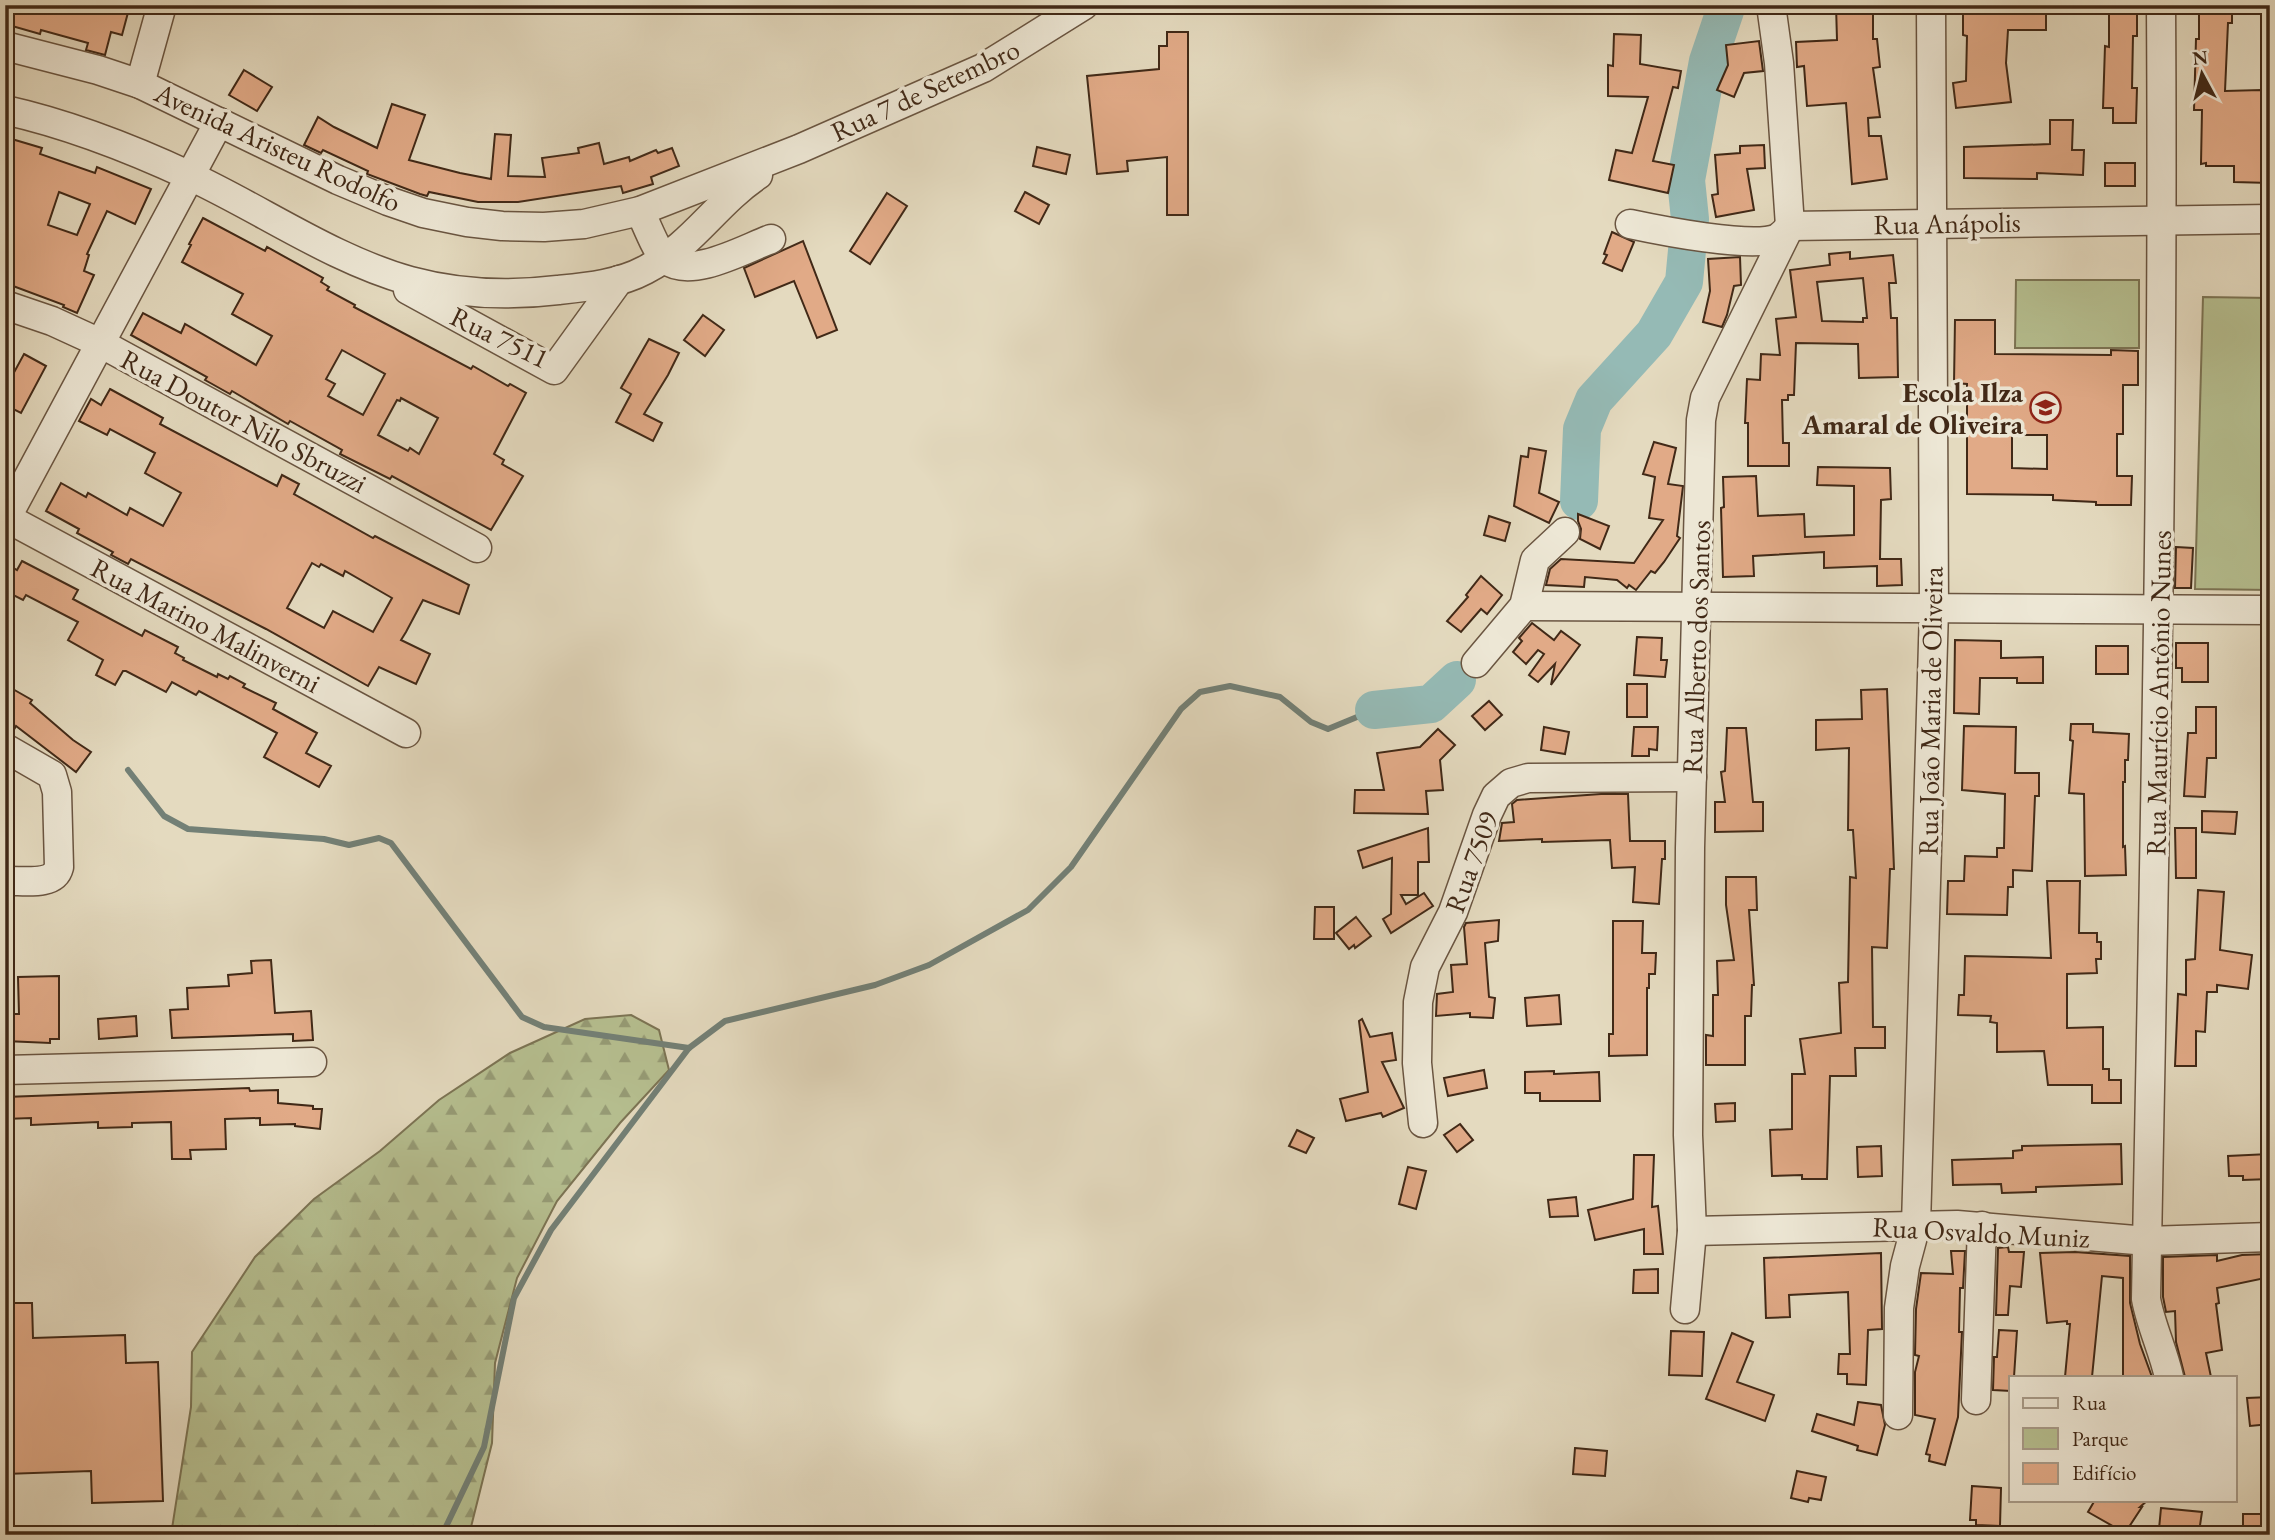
<svg xmlns="http://www.w3.org/2000/svg" width="2275" height="1540" font-family="'EB Garamond',serif">
<style>
.forest{fill:url(#forest-firs);stroke:#7c7454;stroke-width:2}
.park{fill:#b6bf90;stroke:#7c7454;stroke-width:2}
.lines{fill:none;stroke-linecap:round;stroke-linejoin:round}
.stream{stroke:#738076;stroke-width:6}
.river{stroke:#95bab5;stroke-width:38}
.building{fill:#e1aa87;stroke:#412917;stroke-width:2;fill-rule:evenodd}
.minor-casing{stroke:#6a5541;stroke-width:31}
.minor{stroke:#ede7d5;stroke-width:28}
.labels{text-anchor:middle;stroke-width:7;stroke-linejoin:round;paint-order:stroke}
.street-label{font-size:28px;fill:#412917;stroke:#ede7d5}
.poi-label{font-size:28px;font-weight:bold;fill:#412917;stroke:#ede7d5;text-anchor:end}
</style>
<defs>
<pattern id="forest-firs" width="22" height="20" patternUnits="userSpaceOnUse" patternTransform="scale(1.75)"><rect width="22" height="20" fill="#b6bf90"/><path d="M5 1l3.5 6h-7zM16 11l3.5 6h-7z" fill="#969b75"/></pattern>
</defs>
<rect width="100%" height="100%" fill="#e4dabf"/>
<filter id="stains"><feTurbulence type="fractalNoise" baseFrequency=".00286" numOctaves="4"/><feColorMatrix values="0 0 0 0 .2 0 0 0 0 .09 0 0 0 0 .02 0 0 0 .5 -.17"/></filter>
<radialGradient id="worn" r=".72"><stop offset=".6" stop-color="#630" stop-opacity="0"/><stop offset="1" stop-color="#630" stop-opacity=".3"/></radialGradient>
<path class="forest" d="M631,1015L659,1030L669,1070L620,1123L557,1201L517,1278L495,1363L492,1443L469,1535H171L191,1407L192,1352L255,1257L314,1199L380,1151L439,1100L510,1053L585,1019Z"/>
<g class="park">
<path d="M2016,280H2139V348H2015Z"/>
<path d="M2203,297L2270,298V590L2195,589Z"/>
</g>
<g class="lines">
<g class="stream">
<path d="M128,770L164,816L188,829L324,839L349,845L379,838L391,843L522,1017L544,1027L689,1048"/>
<path d="M442,1535L484,1447L514,1298L551,1230L689,1048L725,1021L875,985L929,965L1028,910L1071,867L1181,709L1200,692L1230,686L1280,697L1311,722L1328,729L1374,710"/>
</g>
<g class="river">
<path d="M1579,501L1582,429L1594,400L1654,334L1684,282L1690,219L1686,180L1708,61L1727,5"/>
<path d="M1374,710L1431,704L1457,680"/>
</g>
</g>
<g class="building">
<path d="M5,5H130L122,35L111,32L105,55L86,50L88,43L41,30L40,34L5,24Z"/>
<path d="M1836,5H1873V39H1877L1880,67L1873,68L1880,117L1868,118L1869,136H1881L1887,179L1852,184L1846,103L1807,106L1804,66L1797,67L1796,42L1837,40Z"/>
<path d="M1963,5H2046V30H2008L2006,63L2011,102L1956,108L1953,83L1966,81L1967,36L1963,35Z"/>
<path d="M2111,5H2137V36H2133L2132,88H2137L2136,123H2113V108H2103L2105,46L2109,47V12H2111Z"/>
<path d="M2199,5H2232V23H2228L2225,91L2261,90V113H2270V183L2234,182V166H2206V163L2201,164L2202,110H2194L2196,39H2199Z"/>
<path d="M1167,32H1188V215H1167V157L1127,161L1128,171L1097,174L1087,76L1159,69V46H1167Z"/>
<path d="M1614,34L1641,35L1640,64L1681,71L1678,88L1673,87L1653,161L1674,165L1668,193L1609,180L1616,150L1632,153L1648,97L1608,96V65L1613,66Z"/>
<path d="M1759,41L1763,71L1744,73L1734,97L1717,90L1728,65L1726,45Z"/>
<path d="M244,70L272,87L257,111L229,95Z"/>
<path d="M392,104L425,115L409,160L460,173L491,179L495,134L511,135L508,176L545,177L542,158L579,153L578,148L599,143L604,164L629,157L630,161L656,150L658,153L672,148L679,166L651,177L653,184L623,193L621,186L518,202H478L429,192L427,196L420,194L367,174L368,171L323,150L321,153L304,145L318,117L334,127L377,148Z"/>
<path d="M2050,120H2073L2072,150H2084L2083,175L2037,173V179L1964,178V147L2050,144Z"/>
<path d="M5,137L42,148L40,154L95,173L97,167L151,189L135,224L107,211L87,254L89,255L84,271L94,275L77,313L63,307L64,305L5,283ZM59,192L90,204L77,235L48,225Z"/>
<path d="M1764,145L1765,168L1747,169L1754,210L1716,217L1712,195L1718,194L1715,155L1740,153V146Z"/>
<path d="M1037,147L1070,155L1066,174L1033,166Z"/>
<rect x="2105" y="163" width="30" height="23"/>
<path d="M1025,192L1049,205L1039,224L1015,211Z"/>
<path d="M887,193L907,206L870,264L850,251Z"/>
<path d="M203,218L265,251L267,247L323,278L321,282L329,287L327,290L355,305L354,307L471,369L473,366L508,386L510,384L526,393L494,454L504,460L502,464L523,476L491,530L392,476L390,479L340,454L342,450L290,421L288,424L232,391L230,394L205,380L207,377L131,335L143,313L181,333L185,324L256,365L272,336L232,314L243,294L182,262L191,245L189,244ZM342,350L385,374L363,415L328,396L335,384L326,379ZM401,398L438,418L419,454L410,448L408,451L378,435L397,400L400,401Z"/>
<path d="M1612,232L1634,242L1622,271L1603,263L1607,255L1604,254Z"/>
<path d="M803,241L837,330L817,338L794,281L755,297L744,268Z"/>
<path d="M1850,252V259L1893,255L1896,283H1889L1891,318H1897L1898,377L1859,378L1858,344L1796,343L1794,395H1788V400H1782L1783,443H1789V466H1748V423H1745L1747,379L1760,380L1761,354L1780,355L1776,319L1796,317L1790,270L1830,265L1829,254ZM1863,278L1867,318H1863V322L1822,321L1817,282Z"/>
<path d="M1740,257L1741,285L1734,286L1727,315L1722,327L1703,322L1710,291L1708,259Z"/>
<path d="M703,315L724,330L705,356L684,340Z"/>
<path d="M1955,320H1995V354L2111,355V350L2138,351V385H2123V434H2117V476H2132L2131,505H2096V502L2053,500V495L1967,494V384L1954,383ZM2012,435H2047V469L2012,468Z"/>
<path d="M649,339L679,353L668,375L644,414L662,423L653,441L616,422L631,394L621,388Z"/>
<path d="M24,354L46,366L21,413L5,405V389Z"/>
<path d="M110,389L163,418L160,424L277,486L282,475L299,484L294,494L373,538L375,536L469,585L459,614L423,600L406,632L401,640L430,654L416,684L379,667L368,686L266,629L131,559L128,564L111,555L113,552L77,533L79,529L46,511L61,483L86,497L88,493L127,515L130,508L163,526L181,493L145,473L155,453L110,429L107,435L79,421L91,399L101,405ZM312,563L319,567L321,564L343,576L345,571L392,598L373,632L333,611L324,628L287,608Z"/>
<path d="M1654,442L1676,448L1668,484L1683,486L1677,536L1680,538L1664,562L1655,573L1651,571L1636,590L1629,585L1627,588L1617,580L1585,577L1584,587L1546,585L1550,569L1561,559L1634,563L1663,520L1649,518L1655,477L1643,474Z"/>
<path d="M1529,448L1546,451L1539,493L1559,502L1549,523L1514,506L1521,456L1528,457Z"/>
<path d="M1818,467L1890,468L1891,499L1881,500L1880,559H1901L1902,585L1877,586V566L1824,568V552L1753,556L1754,576L1723,577L1721,508L1724,507L1723,477L1756,476L1758,516L1804,514L1805,537L1854,535V486L1817,485Z"/>
<path d="M1578,514L1609,526L1600,549L1580,539L1581,529L1578,521Z"/>
<path d="M1489,516L1510,523L1505,541L1484,535Z"/>
<path d="M2176,547L2193,548L2191,588H2175Z"/>
<path d="M22,561L78,590L73,599L142,636L145,630L178,647L175,653L184,658L183,660L217,677L218,674L228,679L230,676L245,684L243,687L276,703L273,709L317,733L306,753L331,766L319,787L264,757L277,733L199,691L196,695L172,682L166,692L126,671H123L115,685L96,675L103,660L68,640L78,622L26,595L23,600L5,591V563L17,570Z"/>
<path d="M1481,576L1502,595L1487,614L1481,609L1461,632L1447,621L1468,597L1466,595Z"/>
<path d="M1532,623L1554,640L1561,631L1580,645L1551,685L1555,664L1538,682L1529,675L1544,654L1538,650L1526,664L1513,652L1522,641L1519,638Z"/>
<path d="M1637,637L1662,638L1661,660H1667L1665,677L1634,675Z"/>
<path d="M1955,640L2001,641V658L2043,657V683H2017V678H1980L1979,714L1954,713Z"/>
<path d="M2176,643H2208V682H2182V668H2176Z"/>
<rect x="2096" y="646" width="32" height="28"/>
<rect x="1627" y="684" width="20" height="33"/>
<path d="M11,688L32,700L30,703L73,740L91,752L76,772L16,726L12,733L5,731V697Z"/>
<path d="M1887,689L1894,869H1890L1887,948L1872,947L1873,1027H1885V1048H1855L1856,1076H1830L1827,1179H1802V1175L1772,1176L1770,1130L1792,1129V1074H1805L1800,1039L1841,1033L1839,983L1848,982L1850,877L1856,878L1853,830H1848L1849,748L1816,750V720L1862,719L1861,690Z"/>
<path d="M1489,701L1502,715L1485,730L1472,716Z"/>
<path d="M2196,707H2216V758H2207L2205,797L2184,796L2188,733H2196Z"/>
<path d="M2071,724H2093V732L2129,734L2128,760H2125V782H2123V847L2125,846L2126,875L2085,876L2084,794L2069,793L2073,741L2070,740Z"/>
<path d="M1964,726L2016,727L2015,773H2039V796H2035L2032,871L2013,870V887H2008L2007,915L1947,914L1948,881H1964L1965,856L1997,857V848H2004L2005,794L1962,790Z"/>
<path d="M1544,727L1569,732L1565,754L1541,750Z"/>
<path d="M1634,727H1658L1657,750L1649,749V756H1632Z"/>
<path d="M1727,728H1746L1753,802H1763V831L1715,832V802H1725L1721,772L1725,771Z"/>
<path d="M1438,729L1455,745L1440,760L1443,790L1426,791L1428,814L1354,813L1355,790H1384L1377,753L1420,747Z"/>
<path d="M1601,794H1628L1630,841H1665V859H1662L1659,904L1633,902L1635,867L1612,868L1610,840L1542,842V839L1499,841L1502,823L1514,822L1512,804L1517,800Z"/>
<path d="M2202,811L2237,812L2235,834L2202,832Z"/>
<path d="M1428,828L1429,862H1418V895H1401L1406,904L1424,893L1433,906L1391,933L1383,919L1391,914L1392,858L1363,868L1358,851Z"/>
<path d="M2175,828H2196V878H2176Z"/>
<path d="M1726,877H1756L1757,910H1749L1754,985H1752L1751,1016H1745V1065H1706V1035L1713,1036V995H1718L1717,961L1734,960L1726,905Z"/>
<path d="M2047,881H2080L2079,933H2097V942H2101V959H2096L2097,973L2067,974V1028L2103,1027V1069H2109V1080H2121V1103H2092V1085H2048L2044,1051L1997,1052V1023L1990,1022L1991,1016L1958,1015L1959,995H1964L1965,956L2051,958Z"/>
<path d="M2198,890L2224,892L2220,950L2252,955L2248,989L2217,985V992H2207L2205,1032L2196,1031V1066H2175L2178,994L2186,995V960L2195,959Z"/>
<path d="M1315,907H1334V939H1314Z"/>
<path d="M1356,917L1371,936L1355,948L1354,945L1349,949L1336,933Z"/>
<path d="M1499,920L1498,941L1485,943L1489,997L1495,998L1493,1018L1470,1017V1013L1436,1016L1437,994L1453,992L1451,965L1467,964L1464,927L1466,923Z"/>
<path d="M1613,921H1643L1642,953H1656L1655,974H1649V988H1647V1055L1609,1056V1034H1613Z"/>
<path d="M271,960L275,1013L311,1011L313,1040L293,1041V1034L172,1038L170,1010L188,1009L187,988L229,986L228,975L252,973L251,961Z"/>
<path d="M59,976V1039H50V1043L5,1041V1014H19L18,977Z"/>
<path d="M1559,995L1561,1024L1527,1026L1525,998Z"/>
<path d="M136,1016L137,1036L99,1039L98,1019Z"/>
<path d="M1362,1019L1370,1037L1392,1033L1396,1060L1382,1062L1404,1108L1383,1117L1381,1113L1346,1121L1340,1099L1368,1092L1359,1021Z"/>
<path d="M1484,1070L1487,1088L1448,1096L1444,1078Z"/>
<path d="M1554,1071V1074L1599,1072L1600,1101H1540V1093H1525V1072Z"/>
<path d="M249,1088L250,1091L278,1090V1103L313,1106V1109H322L320,1129L295,1126V1124L260,1125V1118L225,1119L226,1149L190,1150L191,1159H172L171,1122L132,1123V1127L98,1128V1122L31,1125V1118L5,1119V1097Z"/>
<path d="M1735,1103V1121L1716,1122L1715,1104Z"/>
<path d="M1460,1124L1473,1140L1457,1152L1444,1135Z"/>
<path d="M1297,1130L1314,1138L1306,1153L1289,1146Z"/>
<path d="M2121,1144L2122,1184L2036,1187V1192L2002,1193L2001,1184L1953,1185L1952,1160L2013,1158V1151L2022,1150V1146Z"/>
<path d="M1881,1146L1882,1176L1858,1177L1857,1147Z"/>
<path d="M2269,1154L2270,1179L2243,1180V1176H2229L2228,1156Z"/>
<path d="M1634,1155H1654L1652,1207L1658,1206L1663,1254H1644V1229L1595,1240L1588,1210L1633,1199Z"/>
<path d="M1408,1167L1426,1171L1416,1209L1399,1204Z"/>
<path d="M1576,1197L1578,1216L1550,1217L1548,1200Z"/>
<path d="M2008,1247L2009,1252H2024L2021,1287L2010,1286L2008,1315H1996L1998,1248Z"/>
<path d="M1951,1251H1965L1963,1288H1960L1959,1332H1962L1958,1417L1945,1465L1929,1461L1930,1455L1926,1454L1935,1419L1915,1415V1372L1919,1356L1915,1355L1916,1309L1921,1273L1953,1274Z"/>
<path d="M2075,1252L2130,1256V1303L2140,1344L2152,1377H2123V1278L2102,1276L2092,1377H2065L2070,1324H2067V1321L2047,1323L2040,1253Z"/>
<path d="M1881,1253L1882,1329L1868,1330L1866,1385L1847,1384V1374H1838L1839,1354H1850L1848,1292L1789,1295L1790,1317L1766,1318L1764,1258Z"/>
<path d="M2270,1254V1277L2217,1288L2219,1303L2216,1304L2222,1350L2206,1353L2211,1377H2185L2176,1342L2175,1311L2166,1312L2163,1297V1257L2217,1255V1261L2242,1255Z"/>
<path d="M1658,1269V1293H1633L1634,1270Z"/>
<path d="M5,1303H32L33,1338L125,1335L126,1363L158,1362L163,1501L92,1503L91,1471L5,1474Z"/>
<path d="M1999,1330L2017,1331L2014,1377H2011V1391L1993,1390L1994,1357H1997Z"/>
<path d="M1671,1331L1704,1332L1702,1376L1669,1375Z"/>
<path d="M1732,1333L1753,1342L1737,1382L1774,1395L1765,1421L1706,1399Z"/>
<path d="M2270,1397V1424L2250,1426L2247,1398Z"/>
<path d="M1858,1402L1881,1405L1885,1425L1877,1455L1857,1450L1858,1446L1812,1431L1817,1414L1854,1425Z"/>
<path d="M1575,1448L1607,1451L1605,1476L1573,1474Z"/>
<path d="M1797,1471L1826,1477L1821,1500L1809,1498L1808,1502L1791,1498Z"/>
<path d="M1972,1486L2001,1488L2000,1526L1976,1525V1520H1970Z"/>
<path d="M2095,1500H2148L2140,1507H2142L2125,1533L2088,1512Z"/>
<path d="M2161,1508L2202,1512L2199,1532L2159,1529Z"/>
<path d="M2243,1514H2269L2268,1535H2243Z"/>
</g>
<g class="lines">
<defs>
<g id="minor">
<path d="M2161,5C2164,437 2154,867 2146,1299C2151,1326 2163,1350 2169,1377"/>
<path d="M5,46L98,70L140,84L338,180L388,201L423,213L467,222L502,226L544,227L584,224L640,211L799,149L983,68L1084,5"/>
<path d="M140,84L162,5"/>
<path d="M5,110C68,124 132,149 190,176C263,210 332,259 410,281C458,294 509,296 558,290C587,287 619,284 645,270C693,245 715,204 758,175"/>
<path d="M640,211C646,223 657,253 666,260C692,279 744,249 771,239"/>
<path d="M1630,224C1658,230 1753,249 1778,238C1782,235 1787,230 1790,226L2270,219"/>
<path d="M408,290L554,370L619,280"/>
<path d="M5,305L52,321L100,343L477,548"/>
<path d="M5,517L406,733"/>
<path d="M7,517L219,122"/>
<path d="M1524,606L2270,610"/>
<path d="M1476,663L1524,606L1535,560L1565,532"/>
<path d="M5,748L52,775L57,792L59,867C54,887 22,880 5,881"/>
<path d="M5,1070L312,1062"/>
<path d="M1423,1123L1417,1063L1418,1002L1425,967L1453,912L1487,815L1496,796L1511,783L1528,778L1692,777"/>
<path d="M1692,1231L1957,1225L2147,1241L2270,1237"/>
<path d="M1685,1309L1692,1231L1688,1135L1690,848L1701,420L1705,398L1790,226L1779,63L1771,5"/>
<path d="M1976,1400L1982,1226"/>
<path d="M1898,1415L1899,1308L1905,1266L1916,1225L1934,609L1931,5"/>
</g>
</defs>
<use href="#minor" class="minor-casing"/>
<use href="#minor" class="minor"/>
</g>
<defs>
<symbol id="school-ring" viewBox="-11 -11 22 22"><circle r="9.5" fill="#ede7d5" stroke="#8f2418" stroke-width="1.5"/><path d="M0-5L7-2L0 1L-7-2ZM-4 1L0 2.5L4 1V4Q0 6-4 4Z" fill="#8f2418"/></symbol>
</defs>
<g fill-rule="evenodd">
<use href="#school-ring" x="2028" y="390" width="35" height="35"/>
</g>
<g class="labels">
<g class="street-label">
<text transform="translate(925 90) rotate(-25)" y="10">Rua 7 de Setembro</text>
<text transform="translate(278 147) rotate(25)" y="10">Avenida Aristeu Rodolfo</text>
<text transform="translate(1947 223) rotate(-1)" y="10">Rua Anápolis</text>
<text transform="translate(500 337) rotate(26)" y="10">Rua 7511</text>
<text transform="translate(244 421) rotate(28)" y="10">Rua Doutor Nilo Sbruzzi</text>
<text transform="translate(206 625) rotate(28)" y="10">Rua Marino Malinverni</text>
<text transform="translate(1696 647) rotate(-88)" y="10">Rua Alberto dos Santos</text>
<text transform="translate(2158 693) rotate(-89)" y="10">Rua Maurício Antônio Nunes</text>
<text transform="translate(1930 711) rotate(-89)" y="10">Rua João Maria de Oliveira</text>
<text transform="translate(1471 862) rotate(-70)" y="10">Rua 7509</text>
<text transform="translate(1981 1232) rotate(3)" y="10">Rua Osvaldo Muniz</text>
</g>
<g class="poi-label">
<text x="2023" y="402">Escola Ilza<tspan x="2023" dy="32">Amaral de Oliveira</tspan></text>
</g>
</g>
<rect width="2275" height="1540" fill="none" stroke="#e4dabf" stroke-width="28"/>
<rect x="7" y="7" width="2261" height="1526" fill="none" stroke="#412917" stroke-width="3.5"/>
<rect x="14" y="14" width="2247" height="1512" fill="none" stroke="#412917" stroke-width="2"/>
<rect x="2009" y="1376" width="228" height="126" fill="#ede7d5" stroke="#a89b89" stroke-width="2"/>
<rect x="2023" y="1398" width="35" height="10" fill="#ede7d5" stroke="#a89b89" stroke-width="2"/>
<text x="2072" y="1410" font-size="21" fill="#412917">Rua</text>
<rect x="2023" y="1428" width="35" height="21" fill="#b6bf90" stroke="#a89b89" stroke-width="2"/>
<text x="2072" y="1446" font-size="21" fill="#412917">Parque</text>
<rect x="2023" y="1463" width="35" height="21" fill="#e1aa87" stroke="#a89b89" stroke-width="2"/>
<text x="2072" y="1480" font-size="21" fill="#412917">Edifício</text>
<g transform="translate(2202 74) rotate(353)" stroke="#ede7d5" stroke-width="5" paint-order="stroke">
<path d="M0-5L12 26L0 18L-12 26Z" fill="#412917"/>
<text y="-10" font-size="19" font-weight="bold" text-anchor="middle" fill="#412917">N</text>
</g>
<rect width="100%" height="100%" filter="url(#stains)"/>
<rect width="100%" height="100%" fill="url(#worn)"/>
</svg>
